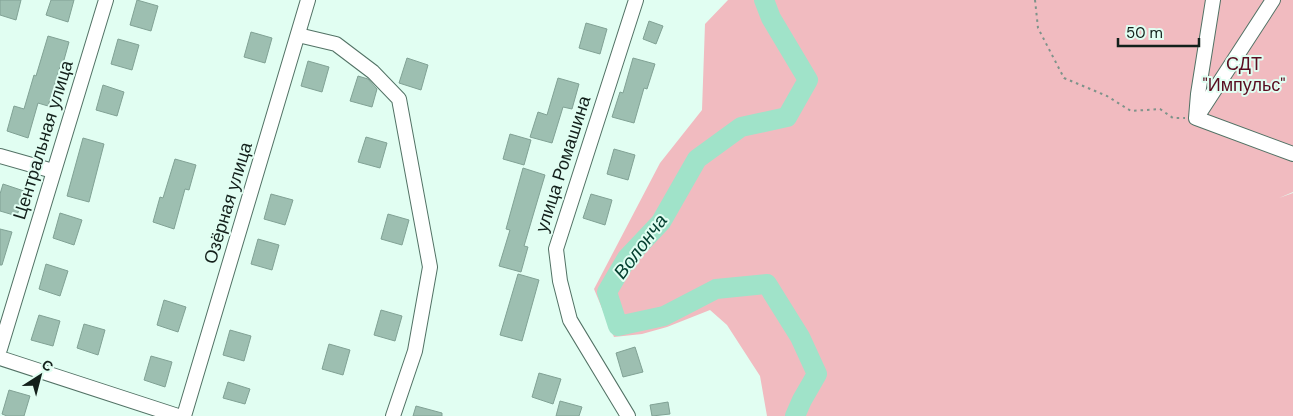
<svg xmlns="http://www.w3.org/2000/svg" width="1293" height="416" font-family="'DM Sans',sans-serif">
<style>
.green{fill:#f1bbc0}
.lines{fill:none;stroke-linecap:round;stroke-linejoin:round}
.river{stroke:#a0e3c9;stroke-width:20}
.building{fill:#9dbfb1;stroke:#81a295}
.minor-casing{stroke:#527265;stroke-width:16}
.path{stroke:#7e938a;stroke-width:2;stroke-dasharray:2.5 4;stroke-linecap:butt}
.minor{stroke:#fff;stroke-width:14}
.labels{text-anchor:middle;stroke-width:4;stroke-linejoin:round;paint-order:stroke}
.park-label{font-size:18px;fill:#590d20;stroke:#e1fef2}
.street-label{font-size:18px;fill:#13201b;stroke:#e1fef2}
.water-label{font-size:19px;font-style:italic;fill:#064131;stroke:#e1fef2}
</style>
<rect width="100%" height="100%" fill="#e1fef2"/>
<path class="green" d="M728,0H1293V192L1279,198L1293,193V416H767L760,376L727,325L710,310L667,327L642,334L614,337L594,289L660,163L702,110L705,24Z"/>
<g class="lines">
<path class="river" d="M764,0L771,18L808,80L787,117L741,127L697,159L661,222L627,258L607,292L618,326L664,316L716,289L767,284L800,337L817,374L802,400L795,416"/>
</g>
<g class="building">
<path d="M0,0H21L16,20L0,15Z"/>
<path d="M51,0H74L68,22L46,15Z"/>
<path d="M137,0L158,6L151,31L130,25Z"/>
<path d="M649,21L663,26L656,44L643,39Z"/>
<path d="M586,23L607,29L600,54L579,48Z"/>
<path d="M251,32L272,38L265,63L244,57Z"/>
<path d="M48,36L69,42L62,67H60L48,106L38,103L28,138L7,131L14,106L24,109L34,75L36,76Z"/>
<path d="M118,39L139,45L132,70L111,64Z"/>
<path d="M407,58L428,65L421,90L399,83Z"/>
<path d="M633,58L655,64L647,89L644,88L634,123L612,117L620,92L623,93Z"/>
<path d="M308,61L329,67L322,92L301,86Z"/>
<path d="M358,76L368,79L377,89L372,107L350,101Z"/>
<path d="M558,78L579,84L572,109L563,107L552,143L530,137L538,112L547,115Z"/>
<path d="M103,85L124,92L117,116L96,110Z"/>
<path d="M510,134L531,140L524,165L503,159Z"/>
<path d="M366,137L387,143L380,168L358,162Z"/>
<path d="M83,138L104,144L89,202L67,196Z"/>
<path d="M614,149L635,155L628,180L607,174Z"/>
<path d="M175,159L196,165L189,190L185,189L174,229L153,222L160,197L163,198Z"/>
<path d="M523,168L545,175L524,246L528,247L521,272L499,266L510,230L506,229Z"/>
<path d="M3,184L24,191L17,216L0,211V194Z"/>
<path d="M271,194L293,200L285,225L264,219Z"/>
<path d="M591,194L612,200L605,225L583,218Z"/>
<path d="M60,213L82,220L74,245L53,238Z"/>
<path d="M388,214L409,220L402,245L381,239Z"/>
<path d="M0,229L12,232L2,265H0Z"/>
<path d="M258,239L279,245L272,270L251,264Z"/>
<path d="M46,264L68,271L60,296L39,289Z"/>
<path d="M518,274L539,280L522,341L500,335Z"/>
<path d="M164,300L186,307L178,332L157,325Z"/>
<path d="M381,310L402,316L395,341L374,335Z"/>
<path d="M39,315L60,321L53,346L31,340Z"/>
<path d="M84,324L105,330L98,355L77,348Z"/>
<path d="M230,330L251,336L244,361L223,355Z"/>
<path d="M329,344L350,350L343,375L322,369Z"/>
<path d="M635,347L643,372L623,377L616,353Z"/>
<path d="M151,356L172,362L165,387L144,380Z"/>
<path d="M539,373L561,379L553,404L532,397Z"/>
<path d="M228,382L250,389L245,404L223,398Z"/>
<path d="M9,390L30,396L24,416H7L2,414Z"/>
<path d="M560,401L582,407L579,416H556Z"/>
<path d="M668,402L670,414L652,416L650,405Z"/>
<path d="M416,406L442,413V416H413Z"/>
</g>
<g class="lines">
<defs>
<g id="minor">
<path d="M1213,0L1198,94L1196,118L1293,154"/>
<path d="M298,35L336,44L373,72L399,99L430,267L415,351L393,416"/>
<path d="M1197,117L1273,0"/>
<path d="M0,156L53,171"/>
<path d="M0,349L106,0"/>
<path d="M0,358L178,416"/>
<path d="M184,416L308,0"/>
<path d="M628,416L570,320L560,281L556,249L636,0"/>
</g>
</defs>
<use href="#minor" class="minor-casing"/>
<path class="path" d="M1035,0L1038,28L1064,78L1107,96L1131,111L1160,109L1173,118H1185"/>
<use href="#minor" class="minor"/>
</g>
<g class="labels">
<g class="park-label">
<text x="1244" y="70">СДТ<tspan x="1244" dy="21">"Импульс"</tspan></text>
</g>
<g class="street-label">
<text transform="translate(43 140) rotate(-73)" y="6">Центральная улица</text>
<text transform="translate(563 164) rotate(-72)" y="6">улица Ромашина</text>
<text transform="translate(228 203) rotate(-73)" y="6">Озёрная улица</text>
</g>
<g class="water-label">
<text transform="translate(640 246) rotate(-53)" y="7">Волонча</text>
</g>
</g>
<g transform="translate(40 376) rotate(36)" stroke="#e1fef2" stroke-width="4" paint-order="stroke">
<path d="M0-4L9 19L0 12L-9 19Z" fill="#13201b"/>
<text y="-8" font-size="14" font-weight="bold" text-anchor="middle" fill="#13201b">С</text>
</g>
<path d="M1118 38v8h81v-8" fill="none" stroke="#13201b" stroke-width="2.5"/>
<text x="1126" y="38" font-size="15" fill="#13201b" stroke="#e1fef2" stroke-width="4" paint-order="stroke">50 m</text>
</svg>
